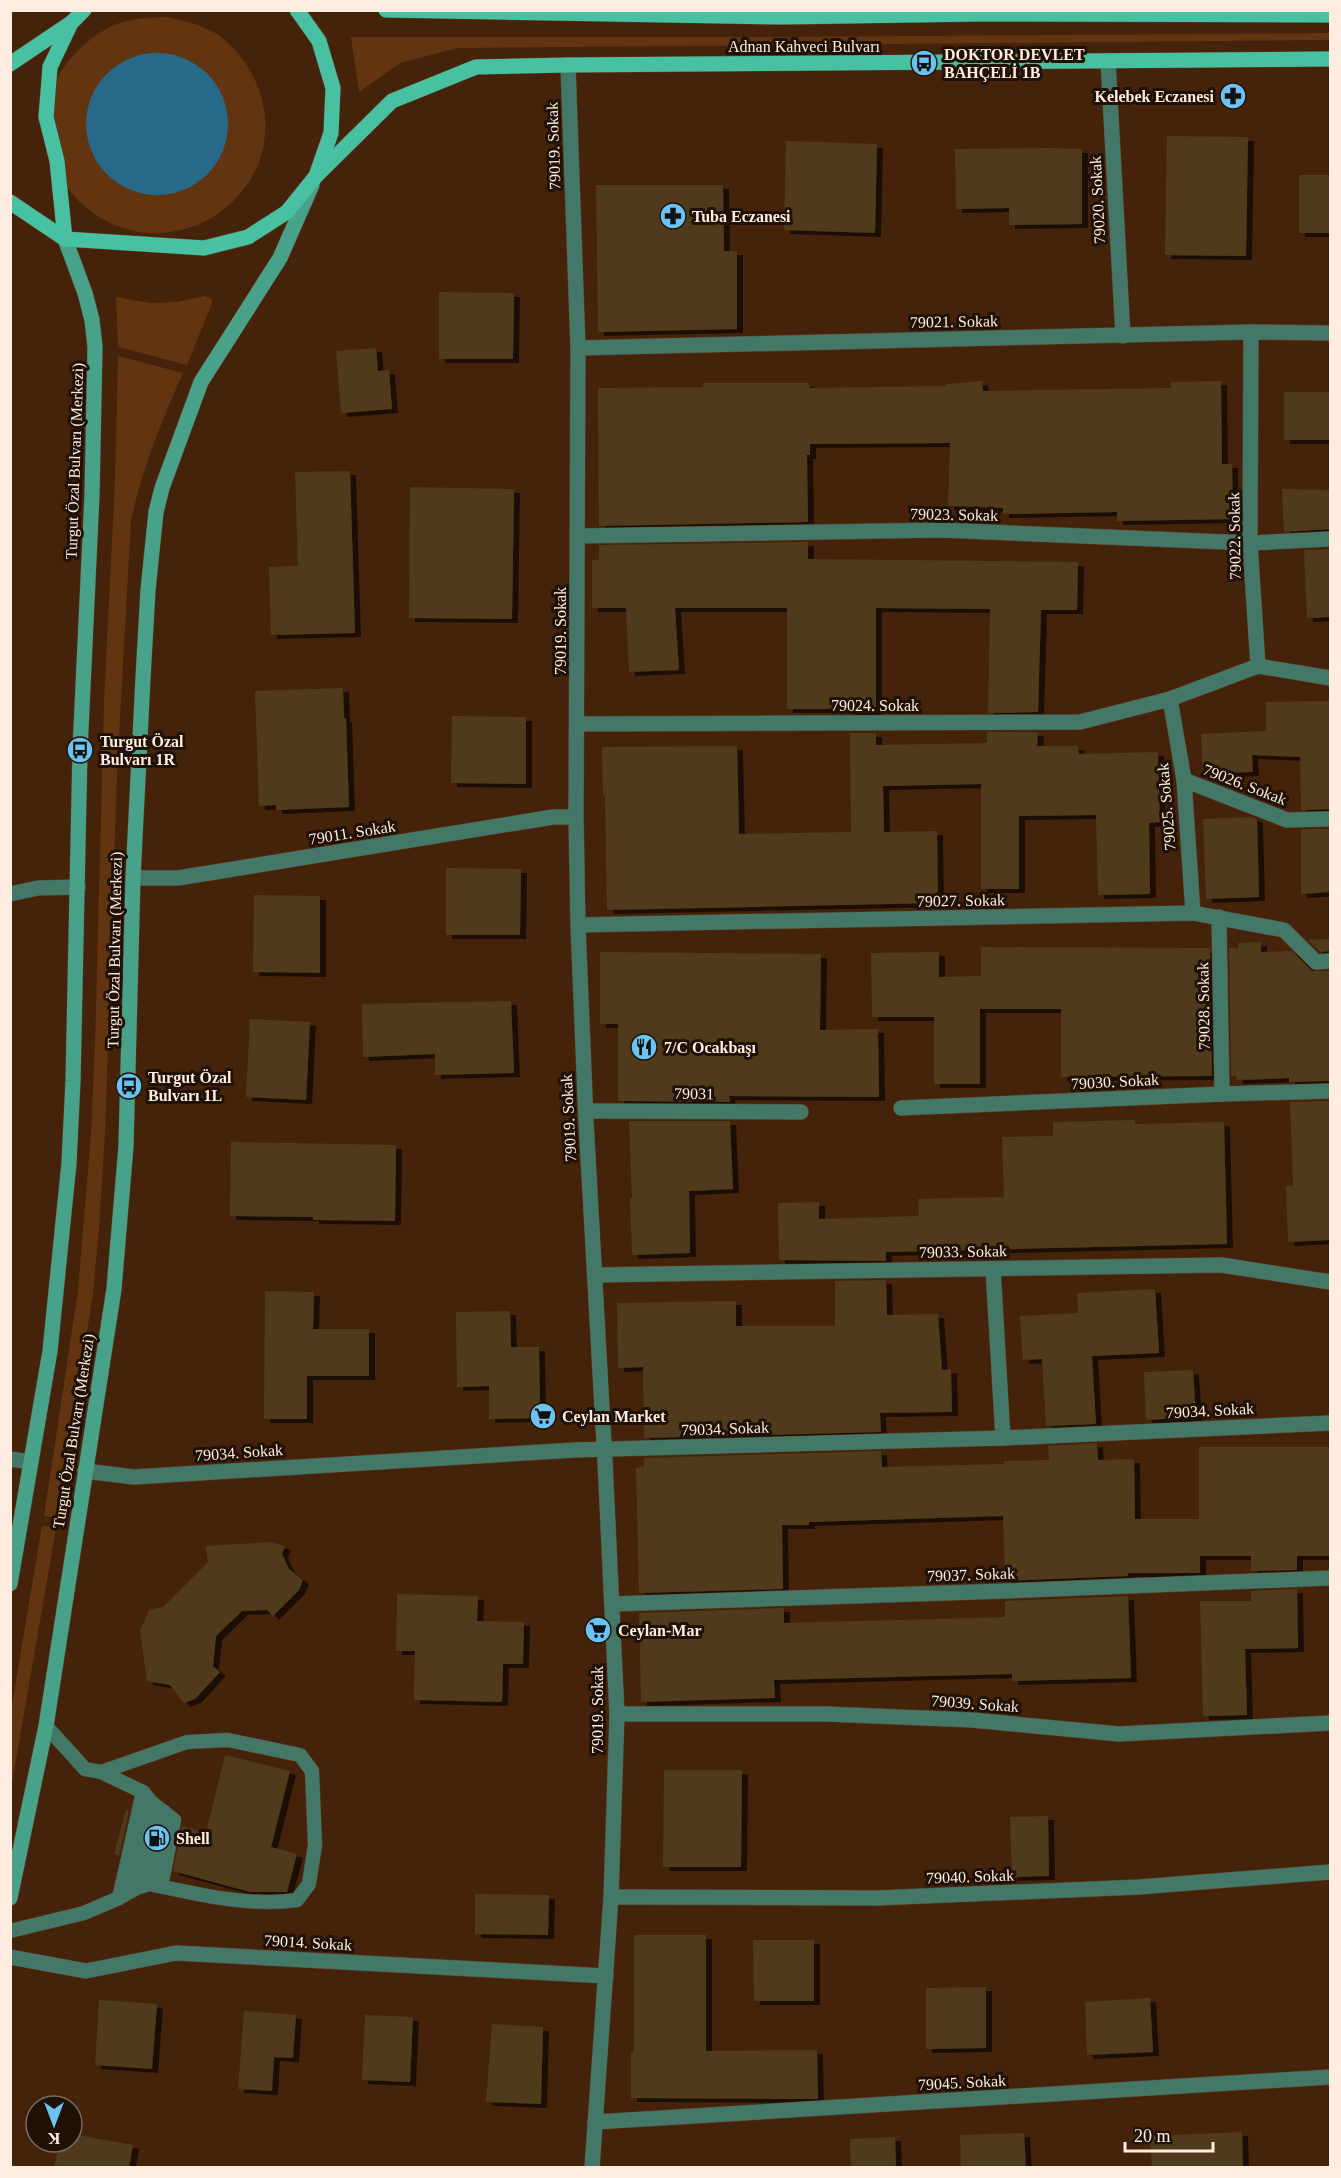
<svg xmlns="http://www.w3.org/2000/svg" width="1341" height="2178" font-family="'Times New Roman',serif">
<style>
.grass{fill:#633410;fill-rule:evenodd}
.water{fill:#286989}
.building{fill:#503a1b;filter:url(#shadow)}
.lines{fill:none;stroke-linecap:round;stroke-linejoin:round}
.lane-casing{stroke:#5f3f28;stroke-width:15}
.street-casing{stroke:#5f3f28;stroke-width:16}
.secondary-casing{stroke:#5f3f28;stroke-width:16}
.primary-casing{stroke:#5f3f28;stroke-width:16}
.lane{stroke:#437768;stroke-width:14}
.street{stroke:#437768;stroke-width:15}
.secondary{stroke:#48a189;stroke-width:15}
.primary{stroke:#48c1a3;stroke-width:15}
.labels{text-anchor:middle;stroke-width:6;stroke-linejoin:round;paint-order:stroke}
.street-label{font-size:16px;fill:#feece1;stroke:#201107}
.poi-label{font-size:16px;font-weight:bold;fill:#feece1;stroke:#201107;text-anchor:start}
</style>
<defs>
<filter id="shadow"><feDropShadow dx="6" dy="4" stdDeviation="0" flood-color="#0009"/></filter>
</defs>
<rect width="100%" height="100%" fill="#45230a"/>
<g class="grass">
<path d="M166,17C185,21 205,25 221,37C271,77 282,149 237,197C217,219 191,231 161,233C109,236 59,198 50,146C48,136 51,124 52,114C52,106 52,95 54,87C63,61 85,41 108,28C126,18 146,18 166,17ZM181,57C207,70 218,83 227,111L102,169L92,154L87,136Z"/>
<path d="M1330,33V40L457,48L400,63L359,92L351,37H779Z"/>
<path d="M205,296L212,299V303L187,365L118,347L116,297L150,303L177,302Z"/>
<path d="M118,356L183,373C161,423 142,468 131,521L117,774L105,1135L99,1229L93,1293L58,1518L44,1516L78,1291L91,1134L95,1044L104,703L115,481Z"/>
<path d="M42,1526L56,1528L11,1789V1711Z"/>
</g>
<circle class="water" cx="157" cy="124" r="71"/>
<g class="building">
<path d="M1167,136L1248,137L1246,256L1165,255Z"/>
<path d="M786,141L877,144L875,233L784,230Z"/>
<path d="M1048,148L1082,149V224L1009,225V208L956,209L955,149Z"/>
<rect x="1299" y="175" width="31" height="58"/>
<path d="M596,185H723L724,251H737V329L598,332Z"/>
<path d="M439,292L514,293L513,359H439Z"/>
<path d="M376,348L378,371L389,370L392,409L341,413L336,351Z"/>
<path d="M982,381L983,391L1171,388V382L1221,381L1222,464H1232L1233,519L1117,521V512L1003,514V508L948,506L950,443L810,444V455H807L808,522L599,526L598,388L703,387V383H809L810,388L946,386V384Z"/>
<rect x="1284" y="392" width="46" height="48"/>
<path d="M350,471L355,633L271,635L269,567L298,566L295,472Z"/>
<path d="M410,487L514,489L512,619L409,618Z"/>
<path d="M1282,489L1330,490V529L1284,532Z"/>
<path d="M808,542V559L1078,562L1077,610H1041L1038,712L988,713L990,609L876,608V713H849V709H787V608H675L679,670L629,672L626,608H592V560H599V545Z"/>
<path d="M1330,549V617L1307,618L1304,550Z"/>
<path d="M343,688L344,718H346L349,807L276,810V805L259,806L255,691Z"/>
<path d="M1330,701V809L1301,810L1300,757L1252,755L1253,772L1203,774L1201,734L1266,731V702Z"/>
<path d="M452,716L526,717V784L451,783Z"/>
<path d="M987,732H1038L1037,746H1078L1079,754L1158,752L1160,822L1149,823L1150,894L1098,895L1096,815L1019,816V889H981V784L883,786L884,832L937,831L938,903L607,910L605,795H603L602,747L737,746L739,834L851,832L850,733H876V745L987,743Z"/>
<path d="M1252,817L1257,819L1259,897L1206,899L1203,819Z"/>
<path d="M1301,829H1330V892L1301,894Z"/>
<path d="M446,868L521,869L520,935H446Z"/>
<path d="M254,895L320,896V973L253,972Z"/>
<path d="M1330,939V951L1320,952L1308,940Z"/>
<path d="M1261,942V952L1292,951L1312,971H1330V1081L1289,1082V1078L1237,1080L1236,1076H1231L1229,948H1238V943Z"/>
<path d="M981,947L1210,948L1212,1076L1061,1077V1009H980V1084H934V1017H872L871,953L939,952V977L981,976Z"/>
<path d="M600,952L821,954L820,1030L878,1029L879,1097L729,1096L730,1102L618,1101V1024H600Z"/>
<path d="M511,1001L514,1073L435,1075V1054L363,1057L362,1004Z"/>
<path d="M250,1019L310,1022L306,1100L246,1097Z"/>
<path d="M1330,1101V1240L1288,1242L1286,1186H1293L1290,1102Z"/>
<path d="M1135,1120V1124L1224,1122L1227,1244L886,1252V1261L779,1260L778,1203L819,1202V1219L919,1216L918,1199L1004,1197L1002,1137L1053,1136V1122Z"/>
<path d="M629,1121H730L733,1189L689,1191L690,1253L632,1255L630,1198H632Z"/>
<path d="M231,1142L396,1145L395,1221L313,1220V1217L230,1216Z"/>
<path d="M886,1280L887,1315L938,1314L942,1370L951,1369L952,1412L880,1413L881,1432L644,1438L643,1367L618,1368L617,1303L736,1301V1326H835V1281Z"/>
<path d="M1155,1289L1159,1353L1092,1356L1096,1424L1046,1426L1042,1359L1023,1360L1020,1316L1078,1313L1077,1293Z"/>
<path d="M265,1291L314,1292L313,1329H369V1376H307V1419H264Z"/>
<path d="M510,1311L511,1347H539L540,1418L489,1419V1386L457,1387L456,1312Z"/>
<path d="M1193,1370L1196,1417L1146,1420L1144,1372Z"/>
<path d="M1097,1443L1098,1460L1134,1459L1135,1519H1199V1447H1330V1556H1297V1570L1251,1571V1556H1200V1573H1128V1576L1005,1581L1003,1516L809,1522V1525H782L783,1589L639,1593L636,1468L644,1467V1458L881,1451L882,1467L1004,1464V1461L1049,1460L1048,1446Z"/>
<path d="M271,1542L285,1546L282,1554L289,1569L303,1580L299,1590L273,1616L267,1610L242,1611L216,1636L213,1666L220,1672L195,1699L184,1703L170,1685L147,1681L140,1631L149,1610L163,1607L208,1562L206,1546Z"/>
<path d="M1297,1589L1298,1648L1245,1649L1247,1715L1203,1716L1200,1601H1251V1591Z"/>
<path d="M397,1594L478,1596L477,1621L524,1622L523,1664H503L502,1702L414,1700L415,1651H396Z"/>
<path d="M1128,1596L1131,1678L1012,1681V1674L774,1680L775,1698L641,1702L639,1613L784,1608V1623L974,1618L1005,1617V1601Z"/>
<path d="M225,1755L290,1771L271,1847L297,1854L287,1892H250L173,1871L182,1826L206,1833Z"/>
<path d="M664,1770H742L741,1867H663Z"/>
<path d="M126,1810L129,1811L119,1856L114,1854Z"/>
<path d="M1048,1816L1049,1876L1012,1877L1010,1817Z"/>
<path d="M475,1894L549,1895L548,1935L475,1934Z"/>
<path d="M634,1935H706V2051L817,2050L818,2099L631,2098V2052H634Z"/>
<path d="M753,1940H814V2001H754Z"/>
<path d="M986,1987V2048L926,2049V1988Z"/>
<path d="M1150,1998L1153,2052L1087,2055L1085,2002Z"/>
<path d="M99,2000L157,2004L152,2069L95,2065Z"/>
<path d="M244,2011L296,2015L293,2058L274,2057L272,2091L238,2089Z"/>
<path d="M365,2015L413,2017L410,2082L362,2080Z"/>
<path d="M492,2024L543,2027L541,2104L486,2102Z"/>
<path d="M1242,2132L1243,2168H1152L1150,2136Z"/>
<path d="M1024,2133L1026,2168H961L960,2135Z"/>
<path d="M72,2134L133,2145L129,2168H54L59,2142H72Z"/>
<path d="M895,2137L896,2168H851L850,2139Z"/>
</g>
<g class="lines">
<defs>
<g id="lane">
<path d="M101,1772L187,1742L228,1740L300,1755L312,1771L315,1845L309,1884L297,1900C247,1907 198,1894 149,1884"/>
<path d="M149,1884L163,1877L174,1820L164,1812"/>
<path d="M140,1887L149,1884L164,1812L152,1803"/>
<path d="M119,1898L135,1889L152,1803L143,1792"/>
<path d="M10,1931L84,1913L119,1898L143,1792L101,1772L85,1769L46,1726"/>
</g>
<g id="street">
<path d="M1108,61L1123,336"/>
<path d="M568,65L578,348L576,817L578,925L586,1121L605,1462L617,1714L611,1897L592,2168"/>
<path d="M1251,332L1250,543L1258,666L1330,678"/>
<path d="M578,348L1251,332L1330,333"/>
<path d="M577,536L940,530L1250,543L1330,539"/>
<path d="M1170,699L1184,780L1193,913"/>
<path d="M578,724L1080,722L1170,699L1258,666"/>
<path d="M1184,780L1287,820L1330,819"/>
<path d="M133,878H178L553,817H576"/>
<path d="M10,894L38,888L78,887"/>
<path d="M1219,917L1222,1094"/>
<path d="M578,925L1193,913L1284,930L1316,962L1330,961"/>
<path d="M901,1108L1222,1094L1330,1091"/>
<path d="M586,1111L801,1112"/>
<path d="M993,1269L1003,1438"/>
<path d="M595,1275L1221,1265L1330,1282"/>
<path d="M10,1459L31,1462"/>
<path d="M85,1471L134,1477L575,1450L1003,1438L1330,1423"/>
<path d="M612,1604L1006,1591L1330,1578"/>
<path d="M617,1714H826L972,1720L1119,1734L1330,1723"/>
<path d="M611,1897L877,1898L1139,1887L1330,1872"/>
<path d="M10,1957L86,1971L176,1953L606,1976"/>
<path d="M595,2122L1330,2077"/>
</g>
<g id="secondary">
<path d="M10,1584L50,1351L69,1163L73,1081L80,750L92,495L95,347L92,320L85,293L65,239"/>
<path d="M10,1898L46,1726L114,1289L126,1146L133,878L143,678L148,590L156,512L162,488L201,382L280,258L312,185"/>
</g>
<g id="primary">
<path d="M386,10L782,17L979,14L1330,15"/>
<path d="M10,64L71,23"/>
<path d="M316,176L392,101L476,67L568,65L1330,59"/>
<path d="M10,202L65,239L204,248L248,237L287,212L316,176L331,133L333,88L319,41L297,10"/>
<path d="M65,239L57,161L46,117L50,67L71,23L84,10"/>
</g>
</defs>
<use href="#lane" class="lane-casing"/>
<use href="#street" class="street-casing"/>
<use href="#secondary" class="secondary-casing"/>
<use href="#primary" class="primary-casing"/>
<use href="#lane" class="lane"/>
<use href="#street" class="street"/>
<use href="#secondary" class="secondary"/>
<use href="#primary" class="primary"/>
</g>
<defs>
<symbol id="bus-disc" viewBox="-11 -11 22 22"><circle r="9.5" fill="#6bc3f2" stroke="#201107"/><path d="M-5-6H5V4H4V6H2V4H-2V6H-4V4H-5ZM-3.5-4V0h7V-4ZM-3.5 1.2v1.5H-2V1.2ZM2 1.2v1.5H3.5V1.2Z" fill="#111"/></symbol>
<symbol id="pharmacy-disc" viewBox="-11 -11 22 22"><circle r="9.5" fill="#6bc3f2" stroke="#201107"/><path d="M-2-6h4v4h4v4h-4v4h-4v-4h-4v-4h4Z" fill="#111"/></symbol>
<symbol id="restaurant-disc" viewBox="-11 -11 22 22"><circle r="9.5" fill="#6bc3f2" stroke="#201107"/><path d="M-5-6h1v4h1v-4h1v4h1v-4h1v5L-1.5 .5V6h-2V.5L-5-1ZM5-6V6H3V1.5H1.5Q1.5-4 5-6Z" fill="#111"/></symbol>
<symbol id="supermarket-disc" viewBox="-11 -11 22 22"><circle r="9.5" fill="#6bc3f2" stroke="#201107"/><path d="M-6-5.5h2.5l.6 2H6L4.5 2H-2.5L-4.4-4H-6ZM-1.5 3.2a1.3 1.3 0 1 0 .1 0ZM3 3.2a1.3 1.3 0 1 0 .1 0Z" fill="#111"/></symbol>
<symbol id="fuel-disc" viewBox="-11 -11 22 22"><circle r="9.5" fill="#6bc3f2" stroke="#201107"/><path d="M-5.5-6h7V0h2V4h1.3V-2.5L3-4.5l.8-.8L6-3V5H2.5V1h-1V6h-7ZM-4.2-4.7v3.2H.2V-4.7Z" fill="#111"/></symbol>
</defs>
<g fill-rule="evenodd">
<use href="#bus-disc" x="909" y="48" width="30" height="30"/>
<use href="#pharmacy-disc" x="1218" y="81" width="30" height="30"/>
<use href="#pharmacy-disc" x="658" y="201" width="30" height="30"/>
<use href="#bus-disc" x="65" y="735" width="30" height="30"/>
<use href="#restaurant-disc" x="629" y="1032" width="30" height="30"/>
<use href="#bus-disc" x="114" y="1071" width="30" height="30"/>
<use href="#supermarket-disc" x="528" y="1401" width="30" height="30"/>
<use href="#supermarket-disc" x="583" y="1615" width="30" height="30"/>
<use href="#fuel-disc" x="142" y="1823" width="30" height="30"/>
</g>
<g class="labels">
<g class="street-label">
<text x="804" y="52">Adnan Kahveci Bulvarı</text>
<text transform="translate(553 146) rotate(-92)" y="6">79019. Sokak</text>
<text transform="translate(1097 200) rotate(-93)" y="6">79020. Sokak</text>
<text transform="translate(954 321) rotate(-1)" y="6">79021. Sokak</text>
<text transform="translate(74 461) rotate(-88)" y="6">Turgut Özal Bulvarı (Merkezi)</text>
<text transform="translate(954 514) rotate(1)" y="6">79023. Sokak</text>
<text transform="translate(1234 536) rotate(-91)" y="6">79022. Sokak</text>
<text transform="translate(560 631) rotate(-90)" y="6">79019. Sokak</text>
<text x="875" y="711">79024. Sokak</text>
<text transform="translate(1245 784) rotate(21)" y="6">79026. Sokak</text>
<text transform="translate(1166 807) rotate(-95)" y="6">79025. Sokak</text>
<text transform="translate(352 832) rotate(-9)" y="6">79011. Sokak</text>
<text transform="translate(961 900) rotate(-1)" y="6">79027. Sokak</text>
<text transform="translate(114 950) rotate(-89)" y="6">Turgut Özal Bulvarı (Merkezi)</text>
<text transform="translate(1203 1006) rotate(-91)" y="6">79028. Sokak</text>
<text transform="translate(1115 1081) rotate(-3)" y="6">79030. Sokak</text>
<text transform="translate(694 1093) rotate(1)" y="6">79031</text>
<text transform="translate(568 1118) rotate(-93)" y="6">79019. Sokak</text>
<text transform="translate(963 1251) rotate(-1)" y="6">79033. Sokak</text>
<text transform="translate(1210 1410) rotate(-3)" y="6">79034. Sokak</text>
<text transform="translate(725 1428) rotate(-2)" y="6">79034. Sokak</text>
<text transform="translate(73 1431) rotate(-81)" y="6">Turgut Özal Bulvarı (Merkezi)</text>
<text transform="translate(239 1452) rotate(-4)" y="6">79034. Sokak</text>
<text transform="translate(971 1574) rotate(-2)" y="6">79037. Sokak</text>
<text transform="translate(975 1703) rotate(4)" y="6">79039. Sokak</text>
<text transform="translate(597 1710) rotate(-90)" y="6">79019. Sokak</text>
<text transform="translate(970 1876) rotate(-2)" y="6">79040. Sokak</text>
<text transform="translate(308 1942) rotate(3)" y="6">79014. Sokak</text>
<text transform="translate(962 2082) rotate(-3)" y="6">79045. Sokak</text>
</g>
<g class="poi-label">
<text x="944" y="60">DOKTOR DEVLET<tspan x="944" dy="18">BAHÇELİ 1B</tspan></text>
<text x="1214" y="102" text-anchor="end">Kelebek Eczanesi</text>
<text x="692" y="222">Tuba Eczanesi</text>
<text x="100" y="747">Turgut Özal<tspan x="100" dy="18">Bulvarı 1R</tspan></text>
<text x="664" y="1053">7/C Ocakbaşı</text>
<text x="148" y="1083">Turgut Özal<tspan x="148" dy="18">Bulvarı 1L</tspan></text>
<text x="562" y="1422">Ceylan Market</text>
<text x="618" y="1636">Ceylan-Mar</text>
<text x="176" y="1844">Shell</text>
</g>
</g>
<rect width="1341" height="2178" fill="none" stroke="#feece1" stroke-width="24"/>
<g transform="translate(54 2124) rotate(180)"><circle r="28" fill="#201107" stroke="#79695e" stroke-width="1.5"/>
<path d="M0-4.5L10 22L0 15L-10 22Z" fill="#6bc3f2"/>
<text y="-9" font-size="16" font-weight="bold" text-anchor="middle" fill="#feece1">K</text>
</g>
<path d="M1125 2142v9h88v-9" fill="none" stroke="#feece1" stroke-width="3"/>
<text x="1134" y="2142" font-size="18" fill="#feece1" stroke="#201107" stroke-width="4.5" paint-order="stroke">20 m</text>
</svg>
